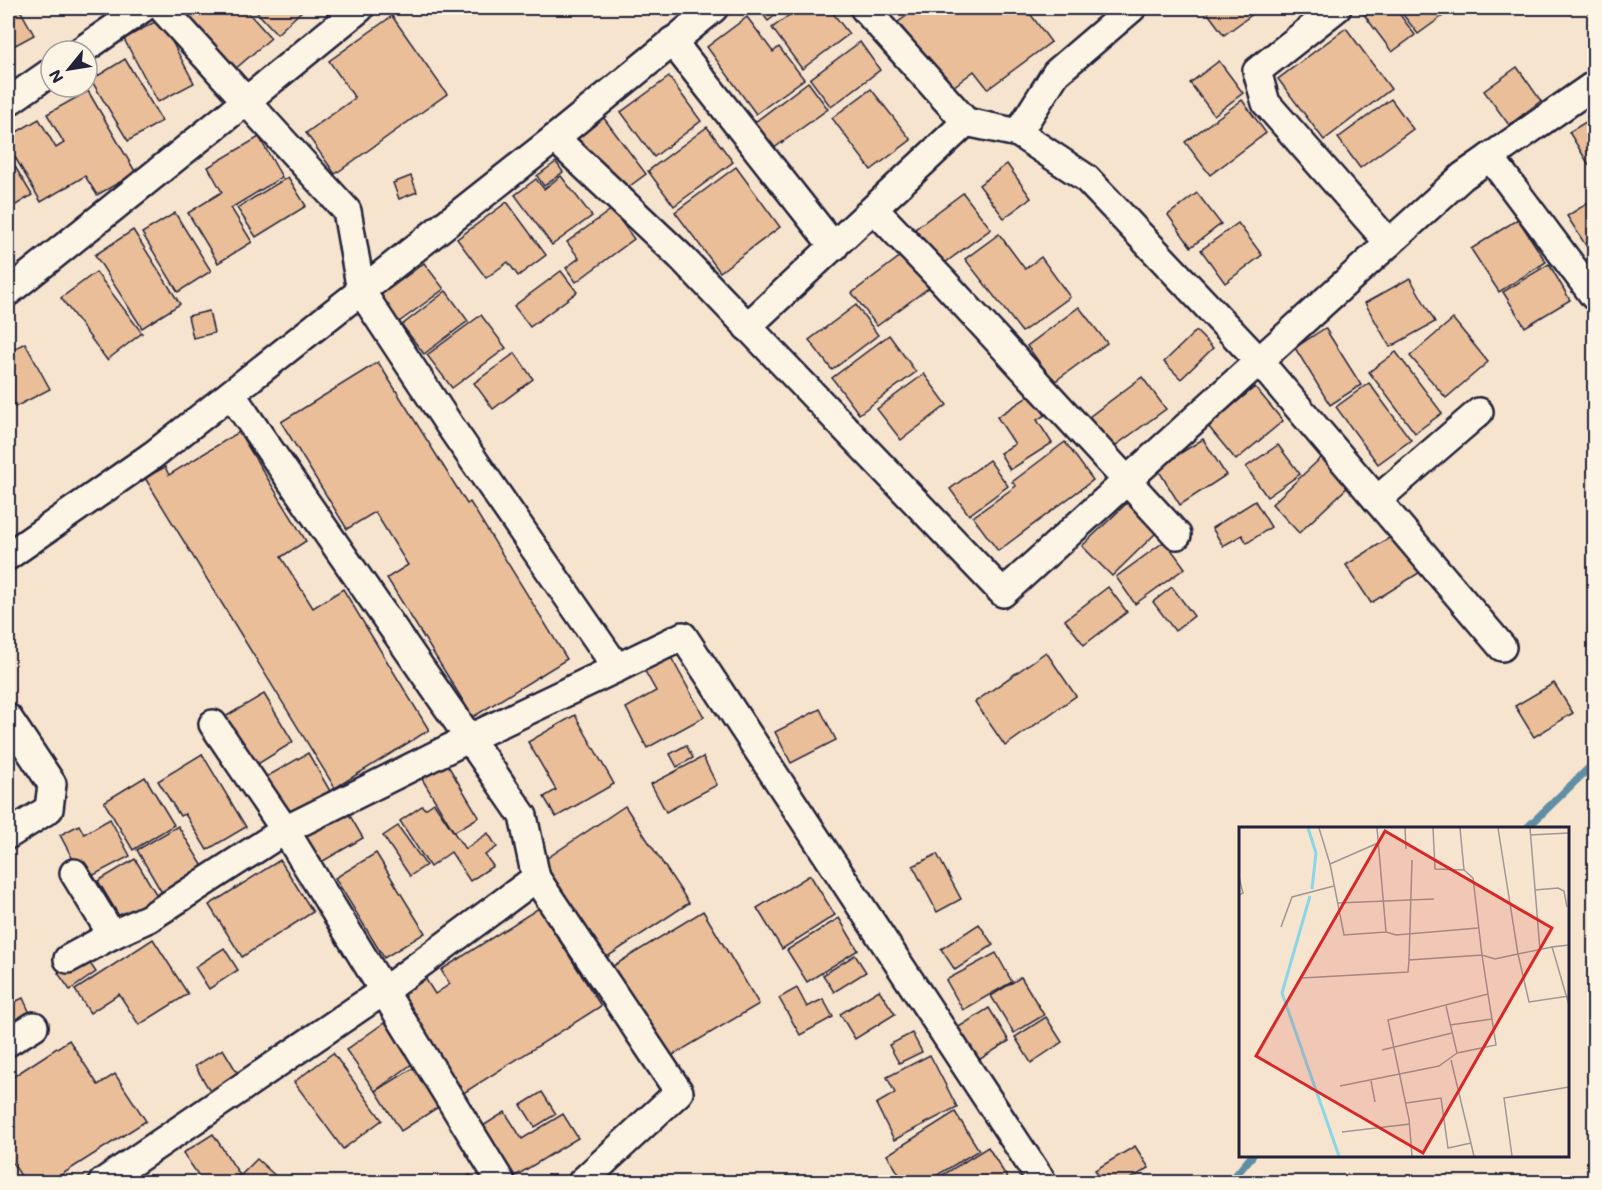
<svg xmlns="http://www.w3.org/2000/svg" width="1602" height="1190" font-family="Mali,sans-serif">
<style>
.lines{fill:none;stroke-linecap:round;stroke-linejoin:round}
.stream{stroke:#608ea3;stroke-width:8}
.building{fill:#e9be99;stroke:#22223b;stroke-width:1.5}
.minor-casing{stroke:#22223b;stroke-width:32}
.minor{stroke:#fcf5e5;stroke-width:27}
.inset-river{fill:none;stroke:#89d6e8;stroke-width:3}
.inset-road{fill:none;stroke:#a19693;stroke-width:1.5}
.view{fill:#d62828;fill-opacity:0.15;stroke:#d62828;stroke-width:3}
.inset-edge{fill:none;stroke:#22223b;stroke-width:3}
</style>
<rect width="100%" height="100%" fill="#f6e4ce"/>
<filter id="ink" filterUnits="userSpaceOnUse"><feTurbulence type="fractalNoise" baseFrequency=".0167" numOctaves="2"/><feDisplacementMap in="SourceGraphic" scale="12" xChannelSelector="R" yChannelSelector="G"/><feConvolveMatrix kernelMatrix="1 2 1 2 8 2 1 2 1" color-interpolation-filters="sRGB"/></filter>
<g filter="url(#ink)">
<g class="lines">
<g class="stream">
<path d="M1527,828L1594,763"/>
<path d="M1230,1182L1252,1156"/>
</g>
</g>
<g class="building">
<path d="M8,8H19L34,35L10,48L8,43Z"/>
<path d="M181,8H244L271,38L234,70Z"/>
<path d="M253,8H305L277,34Z"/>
<path d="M758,8H785L768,21Z"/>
<path d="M799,8H829L849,34L802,69L772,28Z"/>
<path d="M880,8H894L885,14Z"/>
<path d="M918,8H1026L1051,42L988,89L974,71L949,90L898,22Z"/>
<path d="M1204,8H1261L1224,35Z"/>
<path d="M1359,8H1395L1415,35L1392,52Z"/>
<path d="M1398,8H1450L1451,10L1418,34Z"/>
<path d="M392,16L447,94L335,174L306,133L355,98L329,61Z"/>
<path d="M747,17L773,52L779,47L804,79L756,114L707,47Z"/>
<path d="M160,19L194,83L158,102L124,39Z"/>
<path d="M1346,28L1391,89L1324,140L1278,79Z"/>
<path d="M860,42L880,70L831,107L810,79Z"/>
<path d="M125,59L162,121L128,141L91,80Z"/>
<path d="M1219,61L1243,93L1214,115L1190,83Z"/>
<path d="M1517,67L1541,101L1509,125L1484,91Z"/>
<path d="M669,77L701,121L654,157L621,112Z"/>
<path d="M808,82L828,109L770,151L751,125Z"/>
<path d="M871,89L911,140L871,170L832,118Z"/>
<path d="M88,91L136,173L97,195L85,176L41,202L8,145V137L39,119L56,148L64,143L47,114Z"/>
<path d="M1391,99L1413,129L1360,168L1338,138Z"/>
<path d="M1242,100L1266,133L1210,175L1185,142Z"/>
<path d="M600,113L646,174L619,194L573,132Z"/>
<path d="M1594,117V173L1569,132Z"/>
<path d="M707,127L733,162L674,206L648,171Z"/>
<path d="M259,137L282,177L231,208L252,242L218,263L188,213L222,192L208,167Z"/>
<path d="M8,155L32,195L8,210Z"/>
<path d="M556,162L563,172L544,186L537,176Z"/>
<path d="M1007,164L1031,198L1004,218L979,185Z"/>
<path d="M736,167L780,227L720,272L675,212Z"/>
<path d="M411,176L417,192L399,199L393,183Z"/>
<path d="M561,176L592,216L552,245L515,195L536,179L544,189Z"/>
<path d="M288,177L306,206L256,237L237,208Z"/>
<path d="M963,193L991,229L942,265L915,229Z"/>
<path d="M1197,193L1221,224L1191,247L1168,215Z"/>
<path d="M1594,199V249L1590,252L1567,216Z"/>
<path d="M507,202L546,255L518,276L508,262L486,278L457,239Z"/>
<path d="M612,209L634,239L576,282L566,268L579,258L567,242Z"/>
<path d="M175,213L211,271L178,292L142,233Z"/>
<path d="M1518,219L1546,262L1499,292L1471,249Z"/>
<path d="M1238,223L1262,255L1225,283L1201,250Z"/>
<path d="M133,230L180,304L142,328L95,255Z"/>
<path d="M999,234L1025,269L1041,257L1070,297L1022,332L965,259Z"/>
<path d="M906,252L931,286L877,326L852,293Z"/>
<path d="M8,257L15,269L8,273Z"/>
<path d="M424,263L444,289L399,322L380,296Z"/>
<path d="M1549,264L1570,300L1525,327L1503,292Z"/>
<path d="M561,271L577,292L530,327L514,306Z"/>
<path d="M96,272L142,333L107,360L61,298Z"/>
<path d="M1410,278L1435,322L1390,347L1365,303Z"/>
<path d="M446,291L468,321L424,354L402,325Z"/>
<path d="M856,305L878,335L832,370L809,340Z"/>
<path d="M1079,307L1107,343L1054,382L1027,346Z"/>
<path d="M209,311L214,333L193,338L188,316Z"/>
<path d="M481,315L506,348L452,388L427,355Z"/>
<path d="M1453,319L1488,362L1446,398L1410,356Z"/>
<path d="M1325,328L1361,385L1330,405L1295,348Z"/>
<path d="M1196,331L1213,348L1181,379L1164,362Z"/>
<path d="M889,335L916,372L859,414L832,378Z"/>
<path d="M25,343L50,389L15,407L8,392V352Z"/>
<path d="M1396,352L1442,413L1415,433L1369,372Z"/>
<path d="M515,353L533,379L493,409L474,383Z"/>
<path d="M378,362L467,504L470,502L567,659L473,717L387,578L408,565L375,512L347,529L281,422Z"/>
<path d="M924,374L947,405L901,440L877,409Z"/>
<path d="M1142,377L1166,409L1112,448L1089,417Z"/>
<path d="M1369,383L1411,440L1378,464L1336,407Z"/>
<path d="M1255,387L1283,421L1236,460L1208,426Z"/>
<path d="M1032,394L1045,415L1037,420L1052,443L1010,470L1000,453L1015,444L997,417Z"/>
<path d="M239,432L306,541L281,557L313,608L343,589L429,730L335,788L145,478L165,467L169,475Z"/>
<path d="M1203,439L1226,475L1180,505L1157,468Z"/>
<path d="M1065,442L1093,480L998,551L973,517L1016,486L1012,482Z"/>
<path d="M1278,445L1300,474L1267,497L1246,467Z"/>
<path d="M1324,455L1351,484L1299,533L1272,504Z"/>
<path d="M989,460L1008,486L969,515L950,489Z"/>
<path d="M1255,501L1271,527L1247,543L1242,535L1223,546L1212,528Z"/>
<path d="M1127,503L1156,533L1112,576L1082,546Z"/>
<path d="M1397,533L1422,571L1371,603L1346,565Z"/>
<path d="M1165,541L1185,568L1135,604L1116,577Z"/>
<path d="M1108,587L1127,612L1084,645L1065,620Z"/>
<path d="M1172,587L1194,616L1175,631L1153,602Z"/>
<path d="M667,650L704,717L647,748L626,708L656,691L641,664Z"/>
<path d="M1046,652L1076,696L1005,746L975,702Z"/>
<path d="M1554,683L1573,713L1534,737L1515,706Z"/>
<path d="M264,694L293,742L253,767L223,718Z"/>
<path d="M820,709L836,740L791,763L775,732Z"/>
<path d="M575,715L614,784L556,817L544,797L556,790L528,742Z"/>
<path d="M686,745L693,758L677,767L670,754Z"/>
<path d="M308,753L330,791L288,815L266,777Z"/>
<path d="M202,754L246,827L207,850L185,814L180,816L158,781Z"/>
<path d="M703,757L717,785L666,812L651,784Z"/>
<path d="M444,759L479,817L454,832L419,774Z"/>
<path d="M145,777L174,825L133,850L104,802Z"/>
<path d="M434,803L465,849L488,833L497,847L485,855L493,866L470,881L451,852L430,867L400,821L422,806L425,809Z"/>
<path d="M343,804L363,838L318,864L299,830Z"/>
<path d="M625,806L689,903L601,961L537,865Z"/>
<path d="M110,819L130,856L84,880L60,835L79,825L84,834Z"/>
<path d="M178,826L204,868L162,893L137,850Z"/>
<path d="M398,826L426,865L410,876L383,836Z"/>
<path d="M376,853L425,933L384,958L335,878Z"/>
<path d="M937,854L961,899L937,912L913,866Z"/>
<path d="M135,859L159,899L122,921L98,881Z"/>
<path d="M280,860L313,912L242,957L209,905Z"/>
<path d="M810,875L835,915L782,949L757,908Z"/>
<path d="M539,908L601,1006L462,1094L399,995L425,978L435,994L450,984L441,970Z"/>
<path d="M703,911L759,1004L668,1058L613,966Z"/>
<path d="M839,918L858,950L807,982L787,950Z"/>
<path d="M979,924L993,945L955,970L941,949Z"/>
<path d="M153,939L188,994L139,1025L119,994L90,1013L75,990Z"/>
<path d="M224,948L238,970L209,989L195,967Z"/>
<path d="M996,953L1012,982L963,1010L946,980Z"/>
<path d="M855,955L866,972L834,992L823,975Z"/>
<path d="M85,956L96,972L70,990L58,973Z"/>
<path d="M1021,977L1044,1015L1014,1033L991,996Z"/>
<path d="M797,988L807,1007L823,999L833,1017L800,1035L779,998Z"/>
<path d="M879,990L895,1014L855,1039L840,1014Z"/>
<path d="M23,998L34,1022L8,1033V1005Z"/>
<path d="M989,1008L1009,1041L974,1063L954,1030Z"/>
<path d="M1046,1017L1062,1042L1031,1063L1015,1037Z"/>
<path d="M388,1020L416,1061L375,1091L346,1050Z"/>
<path d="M912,1033L922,1052L899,1063L889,1045Z"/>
<path d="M69,1040L98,1085L115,1074L146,1121L50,1182H25L8,1156V1080Z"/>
<path d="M223,1049L241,1079L213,1096L195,1066Z"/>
<path d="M333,1053L382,1120L343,1149L294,1082Z"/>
<path d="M930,1055L957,1107L894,1140L876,1104L895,1093L887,1077Z"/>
<path d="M418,1065L443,1104L401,1131L376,1091Z"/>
<path d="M542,1092L556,1114L535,1127L521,1105Z"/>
<path d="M505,1112L522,1139L563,1114L578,1138L509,1180L478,1129Z"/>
<path d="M955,1112L979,1150L926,1182H904L887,1155Z"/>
<path d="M213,1134L240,1175L229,1182H203L183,1153Z"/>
<path d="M1135,1146L1149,1168L1125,1182H1103L1095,1170Z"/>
<path d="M988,1147L1008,1179L1002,1182H945L941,1176Z"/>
<path d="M257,1159L282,1182H234Z"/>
<path d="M470,1175L475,1182H459Z"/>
</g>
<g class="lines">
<defs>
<g id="minor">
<path d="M360,8L246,101L347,211L361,291L555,138L680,256L1003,593L1463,176L1594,85"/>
<path d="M1337,8L1257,71L1266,103L1389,243"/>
<path d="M672,41L834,247"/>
<path d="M81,51L143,8"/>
<path d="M8,102L51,72"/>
<path d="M966,122L1018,133L1086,178L1258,360L1502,647"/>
<path d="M1018,133L1056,73L1132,8"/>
<path d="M555,138L714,8"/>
<path d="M1490,157L1594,296"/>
<path d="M874,209L943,281L1177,535"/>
<path d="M8,292L246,101L162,8"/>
<path d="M747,327L966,122L864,8"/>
<path d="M1377,500L1479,412"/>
<path d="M8,556L153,455L361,291L450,426L617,668L683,636L1041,1180"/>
<path d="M8,718L52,784L49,809L8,835"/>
<path d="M213,724L285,830L501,1182"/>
<path d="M74,873L112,935"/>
<path d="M536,878L679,1092L582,1182"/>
<path d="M68,959L112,935L149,918L285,830L470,738L617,668"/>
<path d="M8,1042L34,1026"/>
<path d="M103,1182L385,990L536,878L523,816L231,394"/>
</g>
</defs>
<use href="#minor" class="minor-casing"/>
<use href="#minor" class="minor"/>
</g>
</g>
<g transform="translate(1239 827)">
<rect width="330" height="330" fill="#f6e4ce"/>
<path class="inset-river" d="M69,1L77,26L73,62M71,69L43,166L100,329"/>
<path class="inset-road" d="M80,1L91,37M138,1L147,105L157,108L239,101M166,1L167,22M194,1L196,42L225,43M259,1L279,127L313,120M291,1L301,123M291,8L330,6M139,16L91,37L105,108L147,105M0,50L4,66L0,68M296,63L319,61L325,64L328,80M98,76L195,72M42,100L53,70L95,59M330,118L313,120L330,178M170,133L173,33M63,151L169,145L170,133L243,128L234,51L225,43L221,1M207,179L218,226L257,218L249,167M211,198L253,192M143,223L213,206M212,233L235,329M132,254L136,275M101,259L200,239L218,226M167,276L202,271L209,321L232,316M103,305L171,297M173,329L170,292L149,193L249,167L243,128L256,132L279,127L290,175L330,169M273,329L265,271L330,260"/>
<path class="view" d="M146,4L313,101L184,326L17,229Z"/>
<rect width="330" height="330" class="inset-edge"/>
</g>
<rect width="1602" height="1190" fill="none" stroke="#fcf5e5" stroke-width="30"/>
<rect x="15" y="15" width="1572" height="1160" fill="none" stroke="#22223b" stroke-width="2" filter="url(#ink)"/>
<g transform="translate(69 69) rotate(240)"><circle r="28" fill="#fcf5e5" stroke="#a5a1a1" stroke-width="1.5"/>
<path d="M0-4.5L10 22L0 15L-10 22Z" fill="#22223b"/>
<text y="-9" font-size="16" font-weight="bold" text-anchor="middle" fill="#22223b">N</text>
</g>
</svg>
